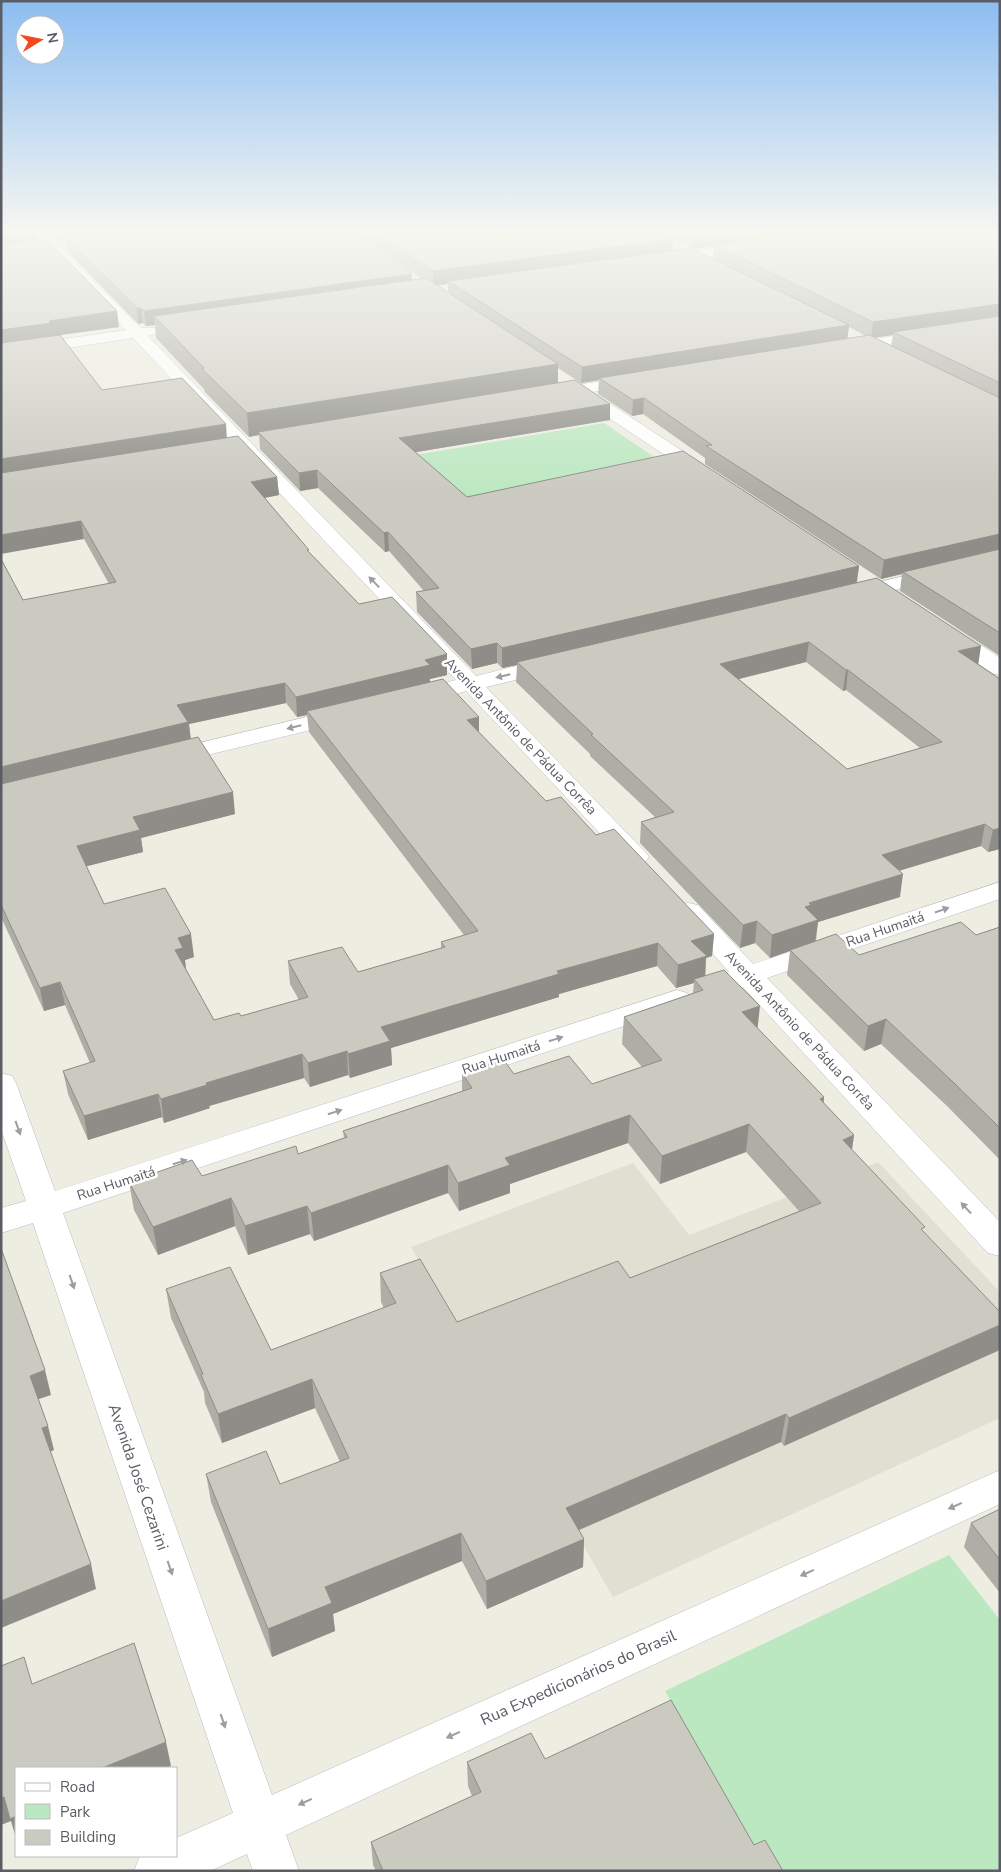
<svg xmlns="http://www.w3.org/2000/svg" width="1001" height="1872" font-family="'Nunito Sans',sans-serif">
<style>
.education{fill:#e1dfd2}
.green{fill:#bce8c1}
.lines{fill:none;stroke-linecap:round;stroke-linejoin:round}
.street-casing{stroke:#babbc2;stroke-width:1}
.street{fill:#fff;fill-rule:evenodd}
.wall{fill:#afaea6;fill-rule:evenodd}
.shaded-wall{fill:#8e8d87}
.building{fill:#cbcac1;stroke:#8e8d87;fill-rule:evenodd}
.oneway{fill:#9c9ea2}
.labels{text-anchor:middle;stroke-width:5;stroke-linejoin:round;paint-order:stroke}
.street-label{font-size:14px;fill:#5a5d64;stroke:#fff}
.near-street-label{font-size:16px;fill:#5a5d64;stroke:#fff}
</style>
<rect width="100%" height="100%" fill="#eeede2"/>
<path class="education" d="M878,1162L1000,1292V1418L613,1597L411,1247L633,1163L689,1235Z"/>
<g class="green">
<path d="M604,423L672,469L471,512L409,456Z"/>
<path d="M949,1555L1000,1620V1871H768L665,1691Z"/>
</g>
<g class="lines">
<defs>
<g id="street">
<path d="M32,232H45L141,328H156L159,331L156,334L148,336L476,676L553,657L561,659L564,664L561,669L486,687L645,852L649,857L645,862L636,865L627,862L466,691L456,694L448,692L445,687L448,682L456,680L133,338L1,358V348L126,330Z"/>
<path d="M751,243L758,247L756,250L667,263L660,259L667,255Z"/>
<path d="M1000,320V329L847,353L842,351L839,348L842,345L847,343Z"/>
<path d="M636,376L642,378L644,381L642,384L592,392L710,469L713,473L710,477L704,478L698,477L574,395L550,399L544,397L542,394L544,391L550,389Z"/>
<path d="M1000,553V565L853,600L846,598L843,594L846,590Z"/>
<path d="M949,628L957,629L1000,658V675L992,673L941,639L938,634L941,629Z"/>
<path d="M344,708L352,710L355,715L352,720L170,764L162,762L158,757L162,752Z"/>
<path d="M1000,882V899L767,978L1000,1222V1256L988,1253L743,987L734,989L724,986L720,980L724,974L729,972L675,911L678,905L688,903L698,905L753,964Z"/>
<path d="M677,990L687,993L691,999L687,1005L63,1213L272,1795L1000,1470V1504L286,1835L299,1871H253L247,1854L210,1871H134L140,1856H176V1838L233,1813L33,1223L1,1233V1208L26,1201L1,1129V1073L12,1076L16,1083L55,1191Z"/>
</g>
</defs>
<use href="#street" class="street-casing"/>
<use href="#street" class="street"/>
</g>
<g class="wall">
<path d="M1,232H38L39,241L117,311L119,327L53,336L102,390L227,437L277,477L279,495L265,498L309,553L359,604L447,654V675L430,679V682L546,801L596,835L714,934L712,956L706,958L705,976L757,1028L824,1097V1103L854,1135L852,1150L784,1446L781,1442L579,1530L584,1539L583,1567L487,1609L462,1561L333,1614L335,1631L272,1657L211,1502L206,1474L280,1484L340,1462L315,1408L222,1443L205,1403L204,1392L171,1318L166,1289L271,1350L384,1308L381,1302L380,1273L457,1322L630,1278L799,1211L746,1152L660,1184L628,1143L510,1184V1193L459,1211L448,1193L314,1241L310,1234L248,1255L235,1226L158,1255L134,1210L129,1182L202,1176L298,1154L344,1138L343,1131L462,1092V1073L514,1074L592,1084L642,1067L622,1044L624,1017L693,993L694,983L676,988L657,966L559,994V997L391,1048L392,1065L350,1078L348,1075L310,1087L304,1078L209,1106L210,1108L164,1123L162,1117L88,1140L68,1094L63,1071L90,1063L65,1005L44,1011L1,917V559L23,600L109,584L84,539ZM286,703L297,717L307,715L309,732L464,935L441,942V948L358,972L288,961L290,984L299,1000L241,1016L214,1020L186,969L185,960L194,957L104,904L86,866L143,852L141,838L235,814L191,739L189,724Z"/>
<path d="M48,232H349L412,274V280L422,279L351,232H1000V656L900,591L902,574L881,579L705,464V458L643,414L632,416L598,394L599,380L581,383L558,368V383L610,404V420L416,452L467,497L859,566L857,583L1000,679V849L988,852L981,846L899,871L900,897L818,922L816,941L859,955L976,935L1000,927V1160L947,1106L881,1044L864,1051L787,975L790,951L770,958L755,943L740,948L640,843L641,822L655,817L590,756V754L516,682L517,665L502,668L497,663L472,669L417,612L416,592L424,591L389,551L385,552L318,488L300,491L260,449L259,435L249,437L205,392L204,389L156,338L155,325L146,326L143,323L138,324L67,251L65,240L57,241ZM673,239L694,249L714,246L713,259L672,250ZM448,284V293L437,286ZM849,327L866,336L847,338ZM893,335L891,346L874,338ZM806,662L843,691L846,690L920,748L847,769L739,679Z"/>
<path d="M1000,1509V1593L964,1547L971,1523Z"/>
<path d="M545,1759L754,1845L783,1871H376L373,1865L371,1842L472,1796L468,1786L467,1762Z"/>
</g>
<g class="shaded-wall">
<path d="M17,232H38L39,244L1,249V234Z"/>
<path d="M55,232H128L65,237V240L57,241Z"/>
<path d="M716,232H817L714,245V246L694,249L695,235Z"/>
<path d="M673,239L672,253L448,281V284L433,286V271Z"/>
<path d="M412,274V289L154,316L155,325L146,326L144,311Z"/>
<path d="M1000,304V319L893,332V335L871,338L873,322Z"/>
<path d="M137,308H141L143,323L138,324Z"/>
<path d="M117,311L119,327L53,336L1,346V330L49,321Z"/>
<path d="M849,325L847,341L599,378V380L581,383L582,367Z"/>
<path d="M558,364V387L258,432L259,435L249,437L247,413Z"/>
<path d="M644,398L643,414L632,416L633,400Z"/>
<path d="M610,404V420L399,455V438Z"/>
<path d="M226,424L227,441L1,477V459Z"/>
<path d="M317,470L318,488L300,491L299,473Z"/>
<path d="M277,477L279,495L253,500L251,482Z"/>
<path d="M81,521L84,539L1,554V535Z"/>
<path d="M388,532L389,551L385,552L384,533Z"/>
<path d="M1000,534V552L903,572L902,574L881,579L884,560Z"/>
<path d="M859,566L856,585L517,662V665L502,668V648Z"/>
<path d="M809,642L806,662L719,684L720,664Z"/>
<path d="M497,643V663L472,669L471,649Z"/>
<path d="M981,646L978,666L958,651Z"/>
<path d="M447,654V675L430,679V685L307,711V715L297,717L296,697L425,660Z"/>
<path d="M846,670H848L846,690L843,691Z"/>
<path d="M285,683L286,703L189,724L191,743L1,789V767L177,705Z"/>
<path d="M479,717V738L467,720Z"/>
<path d="M233,792L235,814L141,838L143,852L80,868L77,846L133,817Z"/>
<path d="M985,824L981,846L878,877L882,855Z"/>
<path d="M1000,828V849L988,852L993,830Z"/>
<path d="M903,874L900,897L818,922L815,942L770,958L772,935L809,903Z"/>
<path d="M757,921L755,943L740,948L743,925Z"/>
<path d="M191,934L194,957L185,960L186,970L175,950L178,938Z"/>
<path d="M714,934L712,956L706,958L705,979H694V983L676,988L678,965L691,941Z"/>
<path d="M658,943L657,966L559,994V997L391,1048L392,1065L350,1078L348,1054L381,1027L557,971Z"/>
<path d="M60,982L65,1005L44,1011L40,988Z"/>
<path d="M760,1006L757,1033L742,1012Z"/>
<path d="M886,1019L881,1044L864,1051L868,1026Z"/>
<path d="M347,1051L348,1075L310,1087L308,1063Z"/>
<path d="M302,1054L304,1078L209,1106L210,1108L164,1123L161,1099L206,1083Z"/>
<path d="M158,1094L162,1117L88,1140L84,1116Z"/>
<path d="M824,1097L820,1125V1099Z"/>
<path d="M630,1115L628,1143L510,1184V1193L459,1211L458,1183L505,1158Z"/>
<path d="M749,1124L746,1152L660,1184L662,1156Z"/>
<path d="M854,1135L850,1163L843,1140Z"/>
<path d="M448,1165V1193L314,1241L311,1213Z"/>
<path d="M231,1198L235,1226L158,1255L153,1227Z"/>
<path d="M307,1206L310,1234L248,1255L245,1226Z"/>
<path d="M1000,1325V1350L784,1446L789,1418Z"/>
<path d="M45,1370L51,1395L36,1400L30,1376Z"/>
<path d="M312,1379L315,1408L222,1443L218,1414Z"/>
<path d="M786,1414L781,1442L565,1536L566,1508Z"/>
<path d="M48,1426L54,1450L48,1453L42,1428Z"/>
<path d="M461,1533L462,1561L333,1614L335,1631L272,1657L268,1629L325,1587Z"/>
<path d="M584,1539L583,1567L487,1609L486,1581Z"/>
<path d="M91,1564L96,1589L1,1628V1601Z"/>
<path d="M166,1742L171,1766L166,1768H102Z"/>
<path d="M4,1797L16,1816V1838L11,1821L1,1825V1798Z"/>
</g>
<g class="building">
<path d="M1,232H17L1,234Z"/>
<path d="M107,232H349L412,274L144,311L141,308H137L65,237Z"/>
<path d="M372,232H661L673,239L433,271Z"/>
<path d="M689,232H716L695,235Z"/>
<path d="M804,232H1000V304L873,322L714,245Z"/>
<path d="M47,240L117,311L49,321L51,323L1,330V245Z"/>
<path d="M691,248L849,325L582,367L448,281Z"/>
<path d="M426,278L558,364L247,413L202,369L204,368L154,316Z"/>
<path d="M1000,316V383L893,332Z"/>
<path d="M60,335L102,390L182,378L226,424L1,459V343Z"/>
<path d="M869,335L1000,398V534L884,560L706,446L712,445L644,398L633,400L599,378Z"/>
<path d="M575,380L610,404L399,438L467,497L683,451L859,566L502,648L497,643L471,649L416,592L439,588L388,532L384,533L317,470L299,473L258,432Z"/>
<path d="M238,436L277,477L251,482L309,550H307L359,604L392,597L447,654L425,660L430,665L296,697L285,683L177,705L188,722L1,767V559L23,600L116,582L81,521L1,535V473Z"/>
<path d="M1000,549V633L903,572Z"/>
<path d="M877,578L981,646L958,651L1000,679V828L993,830L985,824L882,855L903,874L809,903L811,905L805,907L818,920L772,935L757,921L743,925L641,822L674,812L591,735L593,734L517,662ZM809,642L846,670H848L942,742L847,769L720,664Z"/>
<path d="M443,679L479,717L467,720L546,801L561,797L596,835L614,829L714,934L691,941L707,956L678,965L658,943L557,971L559,974L381,1027L390,1041L348,1054L347,1051L308,1063L302,1054L206,1083L207,1085L161,1099L158,1094L84,1116L63,1071L95,1061L60,982L40,988L1,905V784L198,737L233,792L133,817L140,830L77,846L104,904L165,888L191,934L178,938L183,948L175,950L214,1020L239,1013L241,1016L308,997L288,961L342,947L358,972L445,947L441,942L478,931L307,711Z"/>
<path d="M961,922L976,935L1000,927V1128L952,1081L886,1019L868,1026L790,950L836,934L859,955Z"/>
<path d="M724,970L760,1006L742,1012L824,1097L820,1099L854,1135L843,1140L925,1227L921,1229L1000,1312V1325L789,1418L786,1414L566,1508L584,1539L486,1581L461,1533L325,1587L332,1603L268,1629L206,1474L266,1451L280,1484L349,1458L312,1379L218,1414L201,1375L203,1374L166,1289L230,1267L271,1350L396,1303L380,1273L420,1259L457,1322L618,1261L630,1278L821,1203L749,1124L662,1156L630,1115L505,1158L510,1165L458,1183L448,1165L311,1213L307,1206L245,1226L231,1198L153,1227L129,1182L192,1160L202,1176L296,1146L298,1154L347,1137L343,1131L472,1088L462,1073L503,1059L514,1074L569,1056L592,1084L662,1060L624,1017L703,990L694,979Z"/>
<path d="M1,1251H2L45,1370L30,1376L48,1426L42,1428L91,1564L1,1601Z"/>
<path d="M1000,1509V1560L971,1523Z"/>
<path d="M134,1643L166,1742L102,1768H16V1816L10,1819L4,1797L1,1798V1666L24,1657L32,1684Z"/>
<path d="M671,1700L754,1845L765,1840L783,1871H383L371,1842L481,1792L467,1762L531,1733L545,1759Z"/>
</g>
<defs><path id="oneway-solid" d="M-6-.8H1V-3.2L6.5 0L1 3.2V.8H-6Z" transform="scale(1.25)"/></defs>
<g class="oneway">
<use href="#oneway-solid" transform="translate(374 582) rotate(-134)"/>
<use href="#oneway-solid" transform="translate(503 676) rotate(167)"/>
<use href="#oneway-solid" transform="translate(294 727) rotate(166)"/>
<use href="#oneway-solid" transform="translate(942 910) rotate(-19)"/>
<use href="#oneway-solid" transform="translate(556 1039) rotate(-18)"/>
<use href="#oneway-solid" transform="translate(335 1112) rotate(-18)"/>
<use href="#oneway-solid" transform="translate(18 1128) rotate(70)"/>
<use href="#oneway-solid" transform="translate(180 1162) rotate(-18)"/>
<use href="#oneway-solid" transform="translate(966 1208) rotate(-133)"/>
<use href="#oneway-solid" transform="translate(72 1282) rotate(71)"/>
<use href="#oneway-solid" transform="translate(955 1506) rotate(156)"/>
<use href="#oneway-solid" transform="translate(170 1568) rotate(71)"/>
<use href="#oneway-solid" transform="translate(807 1573) rotate(156)"/>
<use href="#oneway-solid" transform="translate(223 1721) rotate(71)"/>
<use href="#oneway-solid" transform="translate(453 1735) rotate(156)"/>
<use href="#oneway-solid" transform="translate(305 1802) rotate(156)"/>
</g>
<linearGradient id="sky" x2="0" y2="1"><stop stop-color="#8bbdf1"/><stop offset="0.47" stop-color="#f7f7f2"/><stop offset="1" stop-color="#f7f7f2" stop-opacity="0"/></linearGradient>
<rect width="1001" height="494" fill="url(#sky)"/>
<g class="labels">
<g class="street-label">
<text transform="translate(521 736) rotate(46)" y="5">Avenida Antônio de Pádua Corrêa</text>
<text transform="translate(885 929) rotate(-19)" y="5">Rua Humaitá</text>
<text transform="translate(800 1030) rotate(47)" y="5">Avenida Antônio de Pádua Corrêa</text>
<text transform="translate(501 1057) rotate(-18)" y="5">Rua Humaitá</text>
<text transform="translate(116 1183) rotate(-18)" y="5">Rua Humaitá</text>
</g>
<g class="near-street-label">
<text transform="translate(139 1477) rotate(71)" y="6">Avenida José Cezarini</text>
<text transform="translate(578 1677) rotate(-24)" y="6">Rua Expedicionários do Brasil</text>
</g>
</g>
<rect width="1001" height="1872" fill="none" stroke="#5a5d64" stroke-width="5"/>
<rect x="15" y="1767" width="162" height="90" fill="#ffffff" stroke="#bdbec1"/>
<rect x="25" y="1783" width="25" height="8" fill="#ffffff" stroke="#bdbec1"/>
<text x="60" y="1792" font-size="15" fill="#5a5d64">Road</text>
<rect x="25" y="1804" width="25" height="15" fill="#bce8c1" stroke="#bdbec1"/>
<text x="60" y="1817" font-size="15" fill="#5a5d64">Park</text>
<rect x="25" y="1830" width="25" height="15" fill="#cbcac1" stroke="#bdbec1"/>
<text x="60" y="1842" font-size="15" fill="#5a5d64">Building</text>
<g transform="translate(40 40) rotate(80)"><circle r="24" fill="#ffffff" stroke="#bdbec1"/>
<path d="M0-4L9 19L0 12L-9 19Z" fill="#f64820"/>
<text y="-8" font-size="14" font-weight="bold" text-anchor="middle" fill="#5a5d64">N</text>
</g>
</svg>
